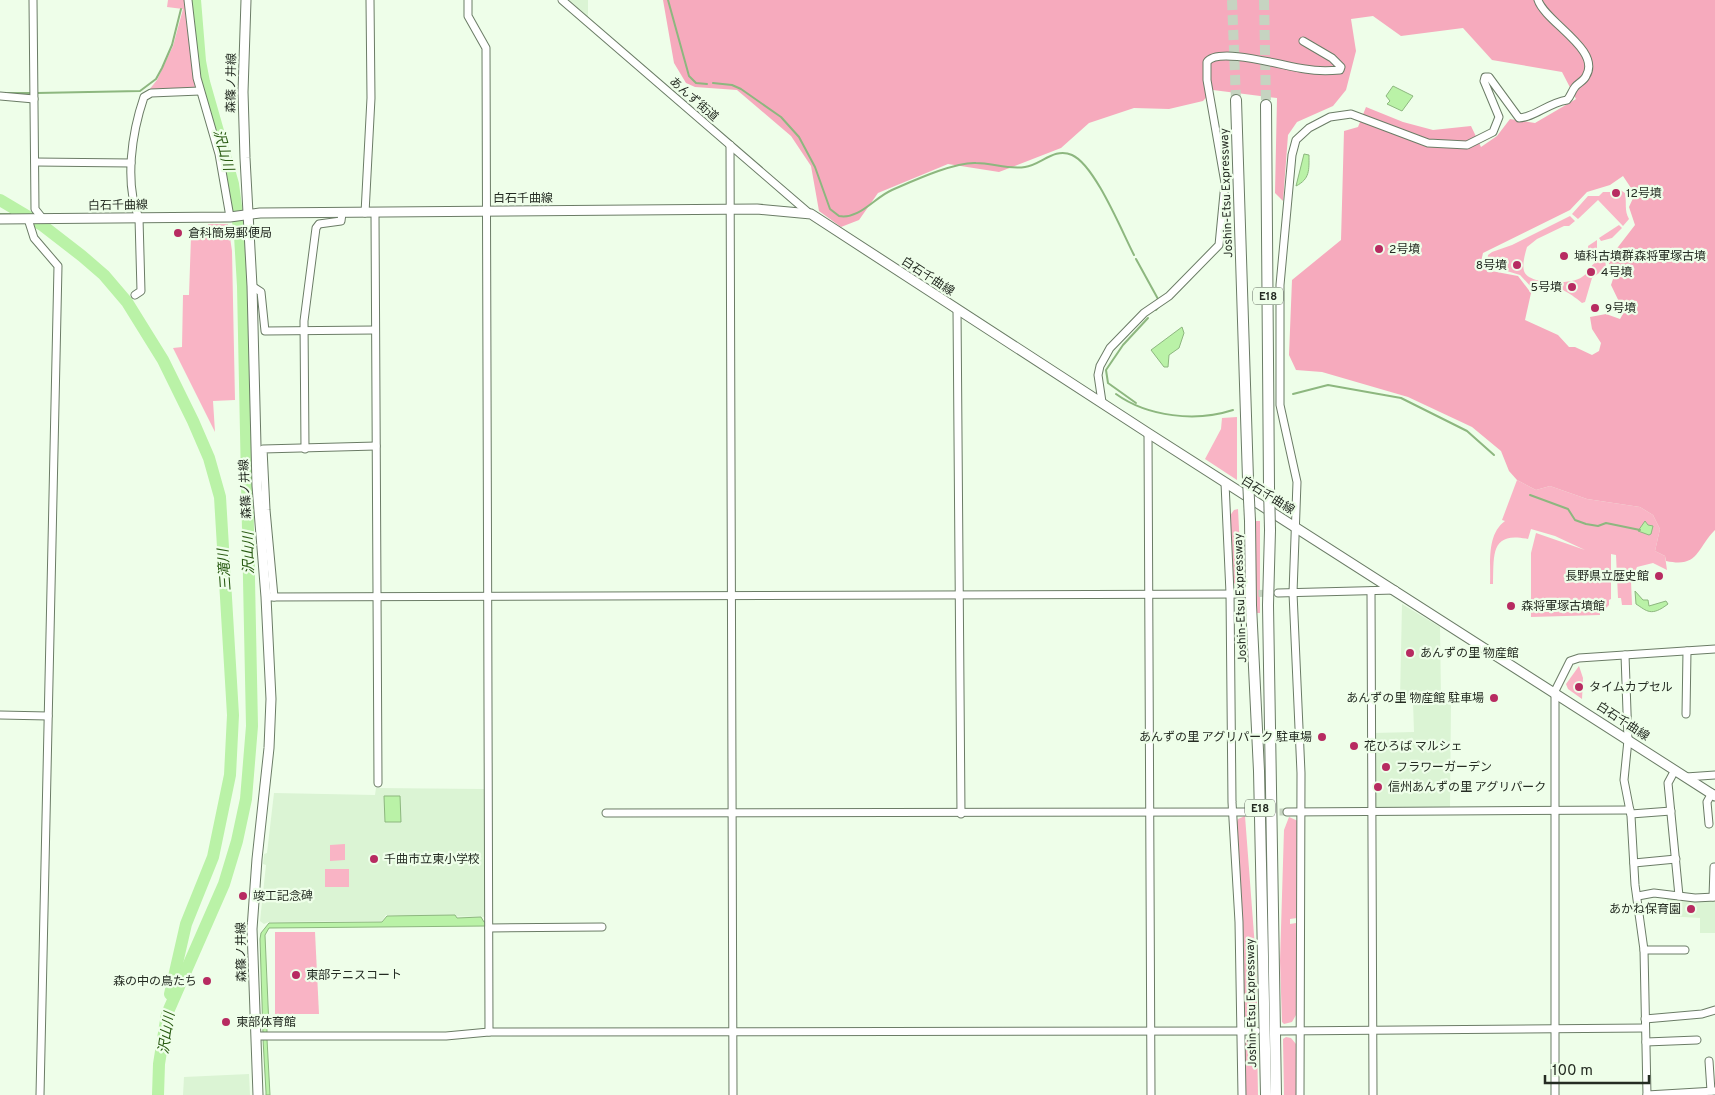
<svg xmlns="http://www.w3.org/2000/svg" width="1715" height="1095" font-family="Overpass,'Noto Sans JP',sans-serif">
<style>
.built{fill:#dbf4d4}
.green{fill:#f9b4c5}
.forest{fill:#f6aabd;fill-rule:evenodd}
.water{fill:#baf2a7;stroke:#8db77f}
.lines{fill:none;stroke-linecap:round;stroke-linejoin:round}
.stream{stroke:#8db77f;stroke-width:2}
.river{stroke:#baf2a7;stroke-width:12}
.minor-tunnel{stroke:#c6d4c1;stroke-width:7;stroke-dasharray:7 3.5;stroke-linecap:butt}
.highway-tunnel{stroke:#c6d4c1;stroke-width:10;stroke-dasharray:10 5;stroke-linecap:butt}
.minor-casing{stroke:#6b7c66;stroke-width:9}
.major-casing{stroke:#6b7c66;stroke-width:11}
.highway-casing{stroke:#6b7c66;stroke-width:12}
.minor{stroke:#fff;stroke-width:7}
.major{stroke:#fff;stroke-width:9}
.highway{stroke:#fff;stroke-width:10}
.highway-bridge-casing{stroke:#6b7c66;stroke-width:12;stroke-linecap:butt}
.highway-bridge{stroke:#fff;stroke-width:10}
.poi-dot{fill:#b72b61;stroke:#eefee9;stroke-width:2}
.labels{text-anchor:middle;stroke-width:4.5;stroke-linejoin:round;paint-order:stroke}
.shield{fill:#eefee9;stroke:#616b5e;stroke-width:1}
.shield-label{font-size:11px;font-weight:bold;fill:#252c23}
.street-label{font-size:12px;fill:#252c23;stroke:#eefee9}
.poi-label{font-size:12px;fill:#252c23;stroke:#eefee9;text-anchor:start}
.water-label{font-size:14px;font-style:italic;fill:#285a11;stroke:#eefee9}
</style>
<rect width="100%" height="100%" fill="#eefee9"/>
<g class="built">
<path d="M569,0H588V17Z"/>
<path d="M1402,604L1440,627L1441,699H1400Z"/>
<path d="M1413,702L1451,703L1450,809L1374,807L1373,733L1414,732Z"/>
<path d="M376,788L484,789L486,917L386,915L382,921L269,922L264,924L260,921L266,865L263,864L264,854L267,853L274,793L375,795Z"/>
<path d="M1667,898L1715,899V933H1700V918L1667,916Z"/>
<path d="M249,1074L250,1095H183L184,1077Z"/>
</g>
<g class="green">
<path d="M168,0H186L195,88L149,90L157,80L173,46L183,9L167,7Z"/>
<path d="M1616,187L1625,193C1627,204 1624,210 1629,219L1623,226L1598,200L1578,219L1572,214L1588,196H1599L1603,192H1611Z"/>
<path d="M1570,216L1575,221L1569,226H1564L1537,239L1527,247C1525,254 1522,264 1524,271C1528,285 1572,285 1582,277C1593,270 1587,264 1605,258L1606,268L1592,278L1585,302L1582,303C1562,287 1559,287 1533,289L1520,275L1487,265L1488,255L1492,252L1512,245Z"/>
<path d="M208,224H228L232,251L235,400L213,401L215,432L173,348L182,347L183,295H189L191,237L210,235Z"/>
<path d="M1619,225L1622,228L1612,238L1601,241L1599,238Z"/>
<path d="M1597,240V254L1590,262L1588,246Z"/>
<path d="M1237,417V480L1205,459L1221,429L1222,418Z"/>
<path d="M1517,480L1536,490L1550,486L1587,499L1640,507L1653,515L1660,529L1655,551L1665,556L1667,570L1653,563L1637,567L1631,581L1632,605H1622L1621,598H1618L1616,555L1611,554V599L1609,600V605L1603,611H1600V615L1531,617V553L1536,533L1585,550L1555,536L1531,529L1528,539C1490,531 1494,555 1493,584H1490C1491,564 1486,535 1505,521L1502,520Z"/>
<path d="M1238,509L1242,588H1238L1232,580L1229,517L1234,510Z"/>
<path d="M1254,521H1260V613H1257Z"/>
<path d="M1579,666L1583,678L1582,699L1568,689L1566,684Z"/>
<path d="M1245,816L1256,961L1257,1004L1255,1025L1248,1023L1244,1018V958L1237,822L1238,819Z"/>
<path d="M1289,817L1298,821L1297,918L1290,919V924L1296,923V1015L1292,1022L1284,1024L1282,1022L1280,961L1284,830Z"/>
<path d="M345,844V860L330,861V845Z"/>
<rect x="325" y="869" width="24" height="18"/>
<path d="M275,932H315L319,1014H275Z"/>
<path d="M1257,1037L1258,1095H1245V1042L1249,1038Z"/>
<path d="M1286,1037L1291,1038L1296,1044L1297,1095H1284L1283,1039Z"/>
</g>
<path class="forest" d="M663,0H1715V530C1696,549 1699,568 1666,561L1665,556L1655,551L1660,529L1653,515L1640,507L1587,499L1550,486L1536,490L1517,480L1509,471L1501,451L1472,427L1408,397L1322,372L1296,370L1289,355L1292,280L1341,240L1344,131L1358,127L1366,107L1403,122L1433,130L1471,126L1481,147L1497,136L1510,119L1535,123L1576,99L1562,72L1492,60L1463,28L1401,36L1373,16L1351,19L1356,51L1346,90L1333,106L1297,122L1288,135L1283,201L1275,193L1277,98L1213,90L1203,101L1169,109L1134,108L1089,123L1061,148L999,172L948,164L878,193L859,220L841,227L819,211L811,166L791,136L737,90L695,87L686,83L674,63ZM1623,176L1631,188L1634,196L1629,207L1635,225L1608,260L1613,279L1611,285L1624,312L1620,319L1606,314L1590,317L1592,329L1601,343L1599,351L1592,355L1575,347H1569L1558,335L1525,320L1531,293L1518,276L1486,270L1480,266L1483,253L1570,210L1587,192L1610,185Z"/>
<g class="water">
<path d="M1393,86L1413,96L1402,111L1387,104L1390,101L1386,96Z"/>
<path d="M1304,154L1309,155C1309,170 1310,179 1296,186Z"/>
<path d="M1182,327L1184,333L1179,348L1169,355L1168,367H1164L1151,350Z"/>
<path d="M1645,521L1648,525L1653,526L1651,534L1649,535L1638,531Z"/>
<path d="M1635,591L1643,600H1648L1649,606L1666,601L1668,604C1651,617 1647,611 1636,604Z"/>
<path d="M384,796H400L401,822H385Z"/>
<path d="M455,915L457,918L481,917L484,922H487V926L269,928L265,935L269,1027H267V1034H263L260,939L261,933L269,923L382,922L387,916Z"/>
<path d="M263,1039H267L270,1095H266V1092Z"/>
</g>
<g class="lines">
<g class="stream">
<path d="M668,0L689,76L696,83L707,84"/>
<path d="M713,83L732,85L741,89L781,117L799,137L815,167L830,209L839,216C859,220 875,197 892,190C913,181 954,162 976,163C992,163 1009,170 1025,167C1041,165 1054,147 1072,155C1095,165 1122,232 1134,255"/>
<path d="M8,93H31"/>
<path d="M37,93L140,91L156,79L162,68L172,45L181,9"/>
<path d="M0,214H24"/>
<path d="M1136,259L1158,299"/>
<path d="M1156,310L1160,305"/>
<path d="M1116,394C1148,417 1196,422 1233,410"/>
<path d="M1293,394L1328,385L1401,398L1467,431L1494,455"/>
<path d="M1136,403L1108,383L1106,370L1123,345L1148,318"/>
<path d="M1530,495L1568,509L1575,520L1586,524L1598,526L1606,523L1640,530"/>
</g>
<g class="river">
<path d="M0,200L42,225L82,256L104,275L127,302L163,360L193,421L209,458L220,497L233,715L230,775L213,857L186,924L170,994"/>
<path d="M158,1095L159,1064L167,1014L224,884L237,841L246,799L252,726L243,286L240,236L233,184L204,82L200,61L195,0"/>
</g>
<g class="minor-tunnel">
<path d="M1248,594L1272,593"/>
<path d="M1248,812H1287"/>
</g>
<g class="highway-tunnel">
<path d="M1232,0L1236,100"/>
<path d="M1264,0L1266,105"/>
</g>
<defs>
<g id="minor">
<path d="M33,0L35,209L43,219"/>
<path d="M188,0L197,78L219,154L230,217"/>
<path d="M468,0V16L486,48L489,1032"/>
<path d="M562,0L810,214"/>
<path d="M0,96L34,99"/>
<path d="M730,145L733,1095"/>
<path d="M35,162L131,163"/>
<path d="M365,213L371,98L370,0"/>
<path d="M375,213L378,783"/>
<path d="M28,219L34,238L58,266L40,1095"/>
<path d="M252,286L261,292L265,331L375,330"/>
<path d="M135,295L141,291L139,218C124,183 132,132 144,97L151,93L200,91"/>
<path d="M957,309L961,814"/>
<path d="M1102,402L1098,375L1100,366L1110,348L1144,313L1169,296L1219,245L1225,183L1207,80V62C1218,46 1286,67 1305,69C1316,71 1328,71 1340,70L1341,67L1332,58L1303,41"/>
<path d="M1148,433L1151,1095"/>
<path d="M305,449L304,321L316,228L319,224L341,221L342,213"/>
<path d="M1225,483L1230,593L1232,802L1239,922L1242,1095"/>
<path d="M1371,591L1373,1095"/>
<path d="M1278,593L1395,590"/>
<path d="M266,597L1244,594"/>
<path d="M274,597L266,510L263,449L376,446"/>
<path d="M1625,655L1628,740L1624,780L1631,816L1635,885L1644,950L1647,1095"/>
<path d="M1686,714L1687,651"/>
<path d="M0,715L48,716"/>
<path d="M1675,770L1668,783L1679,896"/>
<path d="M1686,777L1715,775"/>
<path d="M1287,812L1630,810"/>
<path d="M606,813L1248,812"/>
<path d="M1631,814L1671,811"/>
<path d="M1709,824L1707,802L1712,793"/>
<path d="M1634,863L1676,859"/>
<path d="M1638,896L1654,893L1695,898L1715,897"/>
<path d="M1713,897L1714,867"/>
<path d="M489,928L602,927"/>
<path d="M1644,950H1685"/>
<path d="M1645,1019L1702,1014L1715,1010"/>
<path d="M1281,1031L1645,1028"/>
<path d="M256,1036H446L489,1032L1256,1031"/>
<path d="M1646,1042L1697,1040"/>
<path d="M1709,1061L1711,1091"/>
<path d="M1300,1095L1301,773L1293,593L1297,482L1280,405V285L1292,155L1296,140L1309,128L1330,117L1351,114L1428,143L1467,145L1493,132L1499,117L1484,81L1485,77H1489L1519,118C1533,118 1548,103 1567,100C1571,96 1571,92 1575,87C1578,83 1584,81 1586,76C1602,50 1545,22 1538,0"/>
<path d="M1555,1095V691L1570,661L1579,658L1715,649"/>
<path d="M1647,1095L1715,1091"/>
</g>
<g id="major">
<path d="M246,0L243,92L245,158L252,286L257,486L266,597L271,699L269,748L257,859L252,929L258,1095"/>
<path d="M0,219L230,217L260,213L757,209L811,214L1148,433L1715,796"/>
</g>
<g id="highway">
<path d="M1236,100L1248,479"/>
<path d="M1266,105L1269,487"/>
<path d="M1250,521L1251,605L1259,771L1266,1095"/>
<path d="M1270,530L1268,605L1276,1095"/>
</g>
</defs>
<use href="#minor" class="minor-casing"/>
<use href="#major" class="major-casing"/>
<use href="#highway" class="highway-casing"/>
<use href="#minor" class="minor"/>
<use href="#major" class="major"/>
<use href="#highway" class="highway"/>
<defs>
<g id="highway-bridge">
<path d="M1248,479L1250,521"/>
<path d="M1269,487L1270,530"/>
</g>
</defs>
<use href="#highway-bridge" class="highway-bridge-casing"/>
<use href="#highway-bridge" class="highway-bridge"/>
</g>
<g class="poi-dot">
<circle cx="1616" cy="193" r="5"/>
<circle cx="178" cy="233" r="5"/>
<circle cx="1379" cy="249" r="5"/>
<circle cx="1564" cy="256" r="5"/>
<circle cx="1517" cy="265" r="5"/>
<circle cx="1591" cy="272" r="5"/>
<circle cx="1572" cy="287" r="5"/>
<circle cx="1595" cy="308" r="5"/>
<circle cx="1659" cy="576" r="5"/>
<circle cx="1511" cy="606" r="5"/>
<circle cx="1410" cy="653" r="5"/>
<circle cx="1579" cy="687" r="5"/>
<circle cx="1494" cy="698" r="5"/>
<circle cx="1322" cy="737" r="5"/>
<circle cx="1354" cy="746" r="5"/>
<circle cx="1386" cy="767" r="5"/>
<circle cx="1378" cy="787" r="5"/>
<circle cx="374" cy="859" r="5"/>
<circle cx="243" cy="896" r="5"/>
<circle cx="1691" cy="909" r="5"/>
<circle cx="296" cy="975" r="5"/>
<circle cx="207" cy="981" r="5"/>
<circle cx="226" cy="1022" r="5"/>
</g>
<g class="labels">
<g class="shield">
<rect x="1253" y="287.5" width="30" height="17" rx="4"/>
<rect x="1245" y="799.5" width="30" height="17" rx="4"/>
</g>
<g class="shield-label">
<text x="1268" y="300">E18</text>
<text x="1260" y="812">E18</text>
</g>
<g class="street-label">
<text transform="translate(231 83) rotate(-89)" y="4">森篠ノ井線</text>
<text transform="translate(694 99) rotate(41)" y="4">あんず街道</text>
<text transform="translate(1226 193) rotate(-92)" y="4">Joshin-Etsu Expressway</text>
<text x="523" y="202">白石千曲線</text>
<text transform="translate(118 205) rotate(-1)" y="4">白石千曲線</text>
<text transform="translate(928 276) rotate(33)" y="4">白石千曲線</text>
<text transform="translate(245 489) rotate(-93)" y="4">森篠ノ井線</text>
<text transform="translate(1268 495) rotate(32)" y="4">白石千曲線</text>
<text transform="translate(1240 598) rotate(-92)" y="4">Joshin-Etsu Expressway</text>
<text transform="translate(1623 721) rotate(33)" y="4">白石千曲線</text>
<text transform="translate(241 952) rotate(-91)" y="4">森篠ノ井線</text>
<text transform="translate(1251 1003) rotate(-91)" y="4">Joshin-Etsu Expressway</text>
</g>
<g class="poi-label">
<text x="1626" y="197">12号墳</text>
<text x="188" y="237">倉科簡易郵便局</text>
<text x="1389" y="253">2号墳</text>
<text x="1574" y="260">埴科古墳群森将軍塚古墳</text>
<text x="1507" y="269" text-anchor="end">8号墳</text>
<text x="1601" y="276">4号墳</text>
<text x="1562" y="291" text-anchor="end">5号墳</text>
<text x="1605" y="312">9号墳</text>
<text x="1649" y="580" text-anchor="end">長野県立歴史館</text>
<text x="1521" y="610">森将軍塚古墳館</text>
<text x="1420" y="657">あんずの里 物産館</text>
<text x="1589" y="691">タイムカプセル</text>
<text x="1484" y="702" text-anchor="end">あんずの里 物産館 駐車場</text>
<text x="1312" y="741" text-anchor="end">あんずの里 アグリパーク 駐車場</text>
<text x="1364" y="750">花ひろば マルシェ</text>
<text x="1396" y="771">フラワーガーデン</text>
<text x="1388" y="791">信州あんずの里 アグリパーク</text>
<text x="384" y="863">千曲市立東小学校</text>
<text x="253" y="900">竣工記念碑</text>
<text x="1681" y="913" text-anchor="end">あかね保育園</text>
<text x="306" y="979">東部テニスコート</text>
<text x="197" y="985" text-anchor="end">森の中の鳥たち</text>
<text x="236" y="1026">東部体育館</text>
</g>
<g class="water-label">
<text transform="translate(224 150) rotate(75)" y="5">沢山川</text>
<text transform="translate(248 553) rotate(-91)" y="5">沢山川</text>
<text transform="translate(224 570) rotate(-94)" y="5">三滝川</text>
<text transform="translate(166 1033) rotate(-81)" y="5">沢山川</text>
</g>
</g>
<path d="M1545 1075v8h104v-8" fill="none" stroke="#252c23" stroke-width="2.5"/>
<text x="1552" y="1075" font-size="15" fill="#252c23" stroke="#eefee9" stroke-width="4" paint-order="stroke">100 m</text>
</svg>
